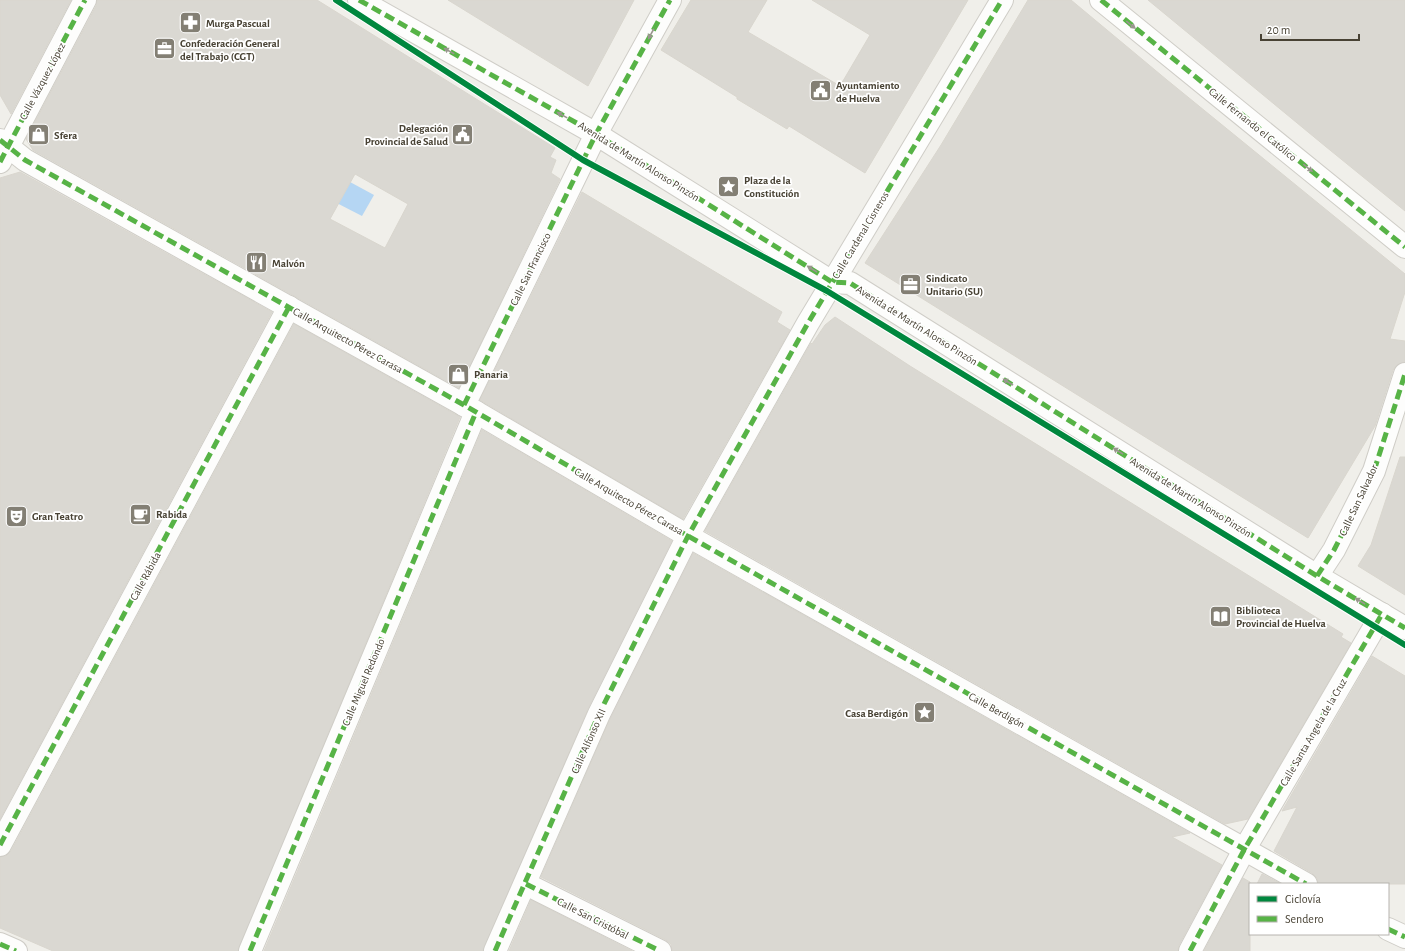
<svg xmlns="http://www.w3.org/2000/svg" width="1405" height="951" font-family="'Alegreya Sans',sans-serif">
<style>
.water{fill:#b5d6f3}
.building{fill:#dad8d2;stroke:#d9d6ce;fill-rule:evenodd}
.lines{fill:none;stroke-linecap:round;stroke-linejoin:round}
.street-casing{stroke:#cfcdc7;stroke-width:24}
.street{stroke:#fdfdfc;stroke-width:22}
.quiet{stroke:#57b346;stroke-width:5;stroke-dasharray:10 5;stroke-linecap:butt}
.cycleway-casing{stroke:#fff;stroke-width:8}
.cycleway{stroke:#00873e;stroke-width:6}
.oneway{fill:#99968e}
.labels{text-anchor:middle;stroke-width:3.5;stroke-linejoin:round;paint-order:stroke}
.poi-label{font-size:11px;font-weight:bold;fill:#484234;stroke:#fff;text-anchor:start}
.street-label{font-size:11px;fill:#484234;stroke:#fff}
</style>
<rect width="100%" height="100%" fill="#f0efea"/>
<path class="water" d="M339,176L374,195L362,216L327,198Z"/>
<g class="building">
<path d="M0,0H71L11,114L0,95Z"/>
<path d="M97,0H317L555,148L550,157L556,160L551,173L560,179L459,388L33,150L26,139L96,6ZM355,174L408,204L385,248L330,219Z"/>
<path d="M448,0H634L588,86Z"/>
<path d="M691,0H767L748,32L840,86L870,35L812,0H968L865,173L789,126L787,129L737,99V97L661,50Z"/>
<path d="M1028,0H1071L1167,80L1405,274V292L1390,339L1405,341V362L1397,365L1393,370L1375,426L1308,538L865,263L941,145Z"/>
<path d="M1148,0H1405V211L1325,146Z"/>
<path d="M20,172L272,312L0,819V178Z"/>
<path d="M582,192L782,312L777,322L790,330L683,519L480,400Z"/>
<path d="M835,317L910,366L1343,634L1341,637L1351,643L1248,819L1225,824L705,531L811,343L812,344L825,325Z"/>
<path d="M294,324L460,417L238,951H53L0,928V857L6,856L11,851Z"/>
<path d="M482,430L672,541L588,709L483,951H264Z"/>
<path d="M1400,457H1405V595L1358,566L1371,545Z"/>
<path d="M693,553L1190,833L1172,837L1222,865L1179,945L1178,951H672L671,944L666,940L541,877L610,719Z"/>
<path d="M1372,656L1405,676V884H1318L1317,878L1312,873L1274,851L1297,807L1282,811Z"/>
<path d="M1262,874L1281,884H1257Z"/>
<path d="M1243,878L1250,882V951H1204Z"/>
<path d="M531,900L632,951H509Z"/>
</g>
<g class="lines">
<defs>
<g id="street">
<path d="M359,0L596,134L832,282L850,283L1317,576L1405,628"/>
<path d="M1101,0L1405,247"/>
<path d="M0,140L25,160L464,405L688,536L1306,884"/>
<path d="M0,162L85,0"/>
<path d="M464,405L596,134L670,0"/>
<path d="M1317,576L1334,550L1374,471L1405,374"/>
<path d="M0,845L289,307"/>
<path d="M526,884L660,951"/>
<path d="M1388,929L1405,937"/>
<path d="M0,944L16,951"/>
<path d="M250,951L476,412"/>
<path d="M495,951L599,714L688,536L808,323L1002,0"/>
<path d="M1190,951L1244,850L1382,614"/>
</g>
</defs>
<use href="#street" class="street-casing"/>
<use href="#street" class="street"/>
<g class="quiet">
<path d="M359,0L596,134L832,282L850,283L1317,576L1405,628"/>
<path d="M1101,0L1405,247"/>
<path d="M0,140L25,160L464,405L688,536L1306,884"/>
<path d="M0,162L85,0"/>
<path d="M464,405L596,134L670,0"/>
<path d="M1317,576L1334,550L1374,471L1405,374"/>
<path d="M0,845L289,307"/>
<path d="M526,884L660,951"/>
<path d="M1388,929L1405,937"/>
<path d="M0,944L16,951"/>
<path d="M250,951L476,412"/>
<path d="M495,951L599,714L688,536L808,323L1002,0"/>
<path d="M1190,951L1244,850L1382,614"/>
</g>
<defs>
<path id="cycleway" d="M336,0L583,160L827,291L1405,645"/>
</defs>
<use href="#cycleway" class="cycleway-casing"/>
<use href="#cycleway" class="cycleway"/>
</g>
<defs><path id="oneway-solid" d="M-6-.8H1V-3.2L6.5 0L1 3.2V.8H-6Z"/></defs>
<g class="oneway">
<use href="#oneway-solid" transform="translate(1131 25) rotate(39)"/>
<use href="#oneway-solid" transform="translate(651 34) rotate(119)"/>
<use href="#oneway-solid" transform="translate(449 51) rotate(-151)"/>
<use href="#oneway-solid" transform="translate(562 115) rotate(-151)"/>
<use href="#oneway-solid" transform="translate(1308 168) rotate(39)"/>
<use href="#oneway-solid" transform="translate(812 269) rotate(-148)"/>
<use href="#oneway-solid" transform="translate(1008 382) rotate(-148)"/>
<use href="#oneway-solid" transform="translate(1118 451) rotate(-148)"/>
<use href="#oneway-solid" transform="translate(1360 601) rotate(-149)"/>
</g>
<defs>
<symbol id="pharmacy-square" viewBox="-11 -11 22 22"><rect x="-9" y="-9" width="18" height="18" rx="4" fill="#837f74" stroke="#fff"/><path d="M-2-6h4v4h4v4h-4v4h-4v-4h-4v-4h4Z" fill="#fff"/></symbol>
<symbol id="office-square" viewBox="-11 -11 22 22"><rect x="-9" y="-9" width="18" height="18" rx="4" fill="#837f74" stroke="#fff"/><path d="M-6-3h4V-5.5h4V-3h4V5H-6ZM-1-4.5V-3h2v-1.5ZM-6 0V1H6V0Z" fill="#fff"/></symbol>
<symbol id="civic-square" viewBox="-11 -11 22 22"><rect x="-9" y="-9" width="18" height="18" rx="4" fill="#837f74" stroke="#fff"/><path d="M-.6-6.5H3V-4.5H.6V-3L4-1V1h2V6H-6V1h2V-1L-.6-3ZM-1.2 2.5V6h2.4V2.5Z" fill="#fff"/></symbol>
<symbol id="shop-square" viewBox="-11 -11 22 22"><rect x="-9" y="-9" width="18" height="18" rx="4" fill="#837f74" stroke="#fff"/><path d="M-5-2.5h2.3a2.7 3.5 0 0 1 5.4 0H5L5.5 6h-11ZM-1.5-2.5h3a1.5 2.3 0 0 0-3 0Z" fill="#fff"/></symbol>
<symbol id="sight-square" viewBox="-11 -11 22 22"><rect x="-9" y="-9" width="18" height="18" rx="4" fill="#837f74" stroke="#fff"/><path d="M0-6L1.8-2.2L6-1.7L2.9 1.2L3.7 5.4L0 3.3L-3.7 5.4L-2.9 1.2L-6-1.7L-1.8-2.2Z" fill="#fff"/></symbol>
<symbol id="restaurant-square" viewBox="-11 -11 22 22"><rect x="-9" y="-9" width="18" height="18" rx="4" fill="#837f74" stroke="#fff"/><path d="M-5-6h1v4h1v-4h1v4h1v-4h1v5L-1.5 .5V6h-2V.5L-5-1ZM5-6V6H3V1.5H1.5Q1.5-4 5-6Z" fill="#fff"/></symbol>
<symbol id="cafe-square" viewBox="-11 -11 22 22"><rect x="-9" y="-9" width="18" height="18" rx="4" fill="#837f74" stroke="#fff"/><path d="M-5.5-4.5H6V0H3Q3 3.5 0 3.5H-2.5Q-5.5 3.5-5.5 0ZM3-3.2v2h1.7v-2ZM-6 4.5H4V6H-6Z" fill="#fff"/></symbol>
<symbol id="theatre-square" viewBox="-11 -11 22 22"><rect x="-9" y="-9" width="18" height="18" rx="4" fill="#837f74" stroke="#fff"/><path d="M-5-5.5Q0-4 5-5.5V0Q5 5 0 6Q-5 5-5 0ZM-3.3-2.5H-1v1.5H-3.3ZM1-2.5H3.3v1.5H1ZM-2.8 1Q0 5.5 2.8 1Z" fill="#fff"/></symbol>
<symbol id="library-square" viewBox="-11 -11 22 22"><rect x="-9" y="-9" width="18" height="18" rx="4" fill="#837f74" stroke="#fff"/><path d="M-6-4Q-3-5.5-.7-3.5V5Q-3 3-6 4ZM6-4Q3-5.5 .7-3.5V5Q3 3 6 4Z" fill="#fff"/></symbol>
</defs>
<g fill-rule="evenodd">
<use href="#pharmacy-square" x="178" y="10" width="25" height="25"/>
<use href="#office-square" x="152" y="36" width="25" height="25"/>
<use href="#civic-square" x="808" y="78" width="25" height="25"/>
<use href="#civic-square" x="450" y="122" width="25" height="25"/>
<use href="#shop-square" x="26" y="122" width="25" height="25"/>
<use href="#sight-square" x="716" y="174" width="25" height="25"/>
<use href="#restaurant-square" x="244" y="250" width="25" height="25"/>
<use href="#office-square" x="898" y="272" width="25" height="25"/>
<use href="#shop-square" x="446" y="362" width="25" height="25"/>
<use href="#cafe-square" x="128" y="502" width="25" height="25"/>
<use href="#theatre-square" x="4" y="504" width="25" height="25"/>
<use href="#library-square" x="1208" y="604" width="25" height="25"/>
<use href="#sight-square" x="912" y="700" width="25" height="25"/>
</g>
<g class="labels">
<g class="poi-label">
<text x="206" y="27">Murga Pascual</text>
<text x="180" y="47">Confederación General<tspan x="180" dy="13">del Trabajo (CGT)</tspan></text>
<text x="836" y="89">Ayuntamiento<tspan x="836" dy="13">de Huelva</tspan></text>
<text x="448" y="132" text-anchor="end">Delegación<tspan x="448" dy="13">Provincial de Salud</tspan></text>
<text x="54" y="139">Sfera</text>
<text x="744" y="184">Plaza de la<tspan x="744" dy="13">Constitución</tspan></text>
<text x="272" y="267">Malvón</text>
<text x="926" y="282">Sindicato<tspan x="926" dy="13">Unitario (SU)</tspan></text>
<text x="474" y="378">Panaria</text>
<text x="156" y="518">Rabida</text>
<text x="32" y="520">Gran Teatro</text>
<text x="1236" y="614">Biblioteca<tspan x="1236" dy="13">Provincial de Huelva</tspan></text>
<text x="908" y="717" text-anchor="end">Casa Berdigón</text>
</g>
<g class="street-label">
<text transform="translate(42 81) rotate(-62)" y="4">Calle Vázquez López</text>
<text transform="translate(1253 124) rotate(39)" y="4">Calle Fernando el Católico</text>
<text transform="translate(639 161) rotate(32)" y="4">Avenida de Martín Alonso Pinzón</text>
<text transform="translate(860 235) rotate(-59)" y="4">Calle Cardenal Cisneros</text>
<text transform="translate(530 269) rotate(-64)" y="4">Calle San Francisco</text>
<text transform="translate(917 325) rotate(32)" y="4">Avenida de Martín Alonso Pinzón</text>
<text transform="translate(348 340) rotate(29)" y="4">Calle Arquitecto Pérez Carasa</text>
<text transform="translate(1191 497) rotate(32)" y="4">Avenida de Martín Alonso Pinzón</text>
<text transform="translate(1358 500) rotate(-65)" y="4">Calle San Salvador</text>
<text transform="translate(629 501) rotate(30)" y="4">Calle Arquitecto Pérez Carasa</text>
<text transform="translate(145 576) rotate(-62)" y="4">Calle Rábida</text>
<text transform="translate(363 682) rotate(-67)" y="4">Calle Miguel Redondo</text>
<text transform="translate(997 710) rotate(29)" y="4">Calle Berdigón</text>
<text transform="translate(1313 732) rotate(-60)" y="4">Calle Santa Angela de la Cruz</text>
<text transform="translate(588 741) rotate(-66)" y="4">Calle Alfonso XII</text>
<text transform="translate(593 918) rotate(27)" y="4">Calle San Cristóbal</text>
</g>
</g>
<rect x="1249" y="883" width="140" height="52" fill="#ffffff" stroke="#b6b3ae"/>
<rect x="1257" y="896" width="20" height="6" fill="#00873e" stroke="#b6b3ae"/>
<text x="1285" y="903" font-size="12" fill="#484234">Ciclovía</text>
<rect x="1257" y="916" width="20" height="6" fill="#57b346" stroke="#b6b3ae"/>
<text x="1285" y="923" font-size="12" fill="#484234">Sendero</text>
<path d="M1261 34v6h98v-6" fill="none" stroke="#484234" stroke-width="2"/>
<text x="1267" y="34" font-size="12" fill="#484234" stroke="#ffffff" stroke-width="3" paint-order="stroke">20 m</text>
</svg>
